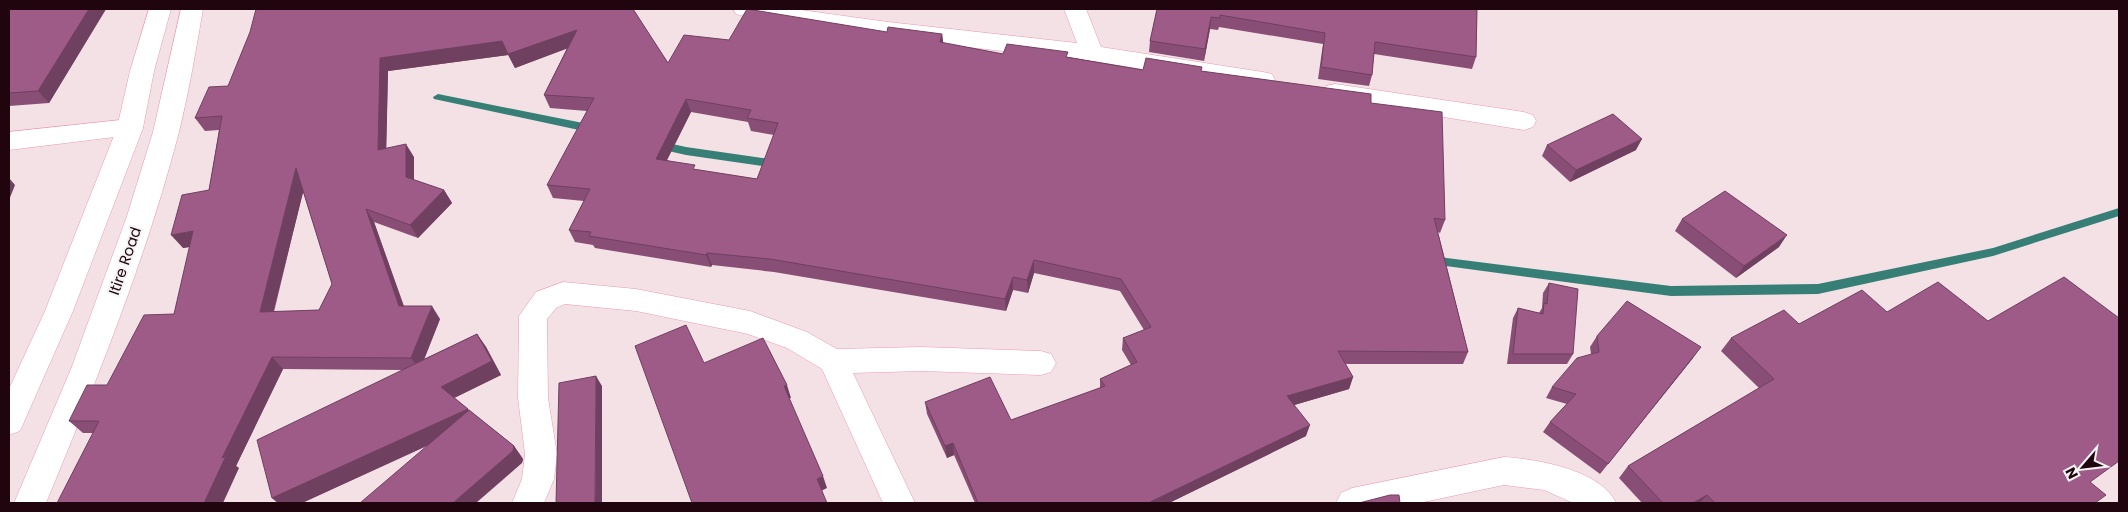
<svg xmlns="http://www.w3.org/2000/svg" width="2128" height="512" font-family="Poppins,sans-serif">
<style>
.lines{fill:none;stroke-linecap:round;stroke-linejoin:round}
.stream{fill:#377f76;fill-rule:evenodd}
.street-casing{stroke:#ee99b1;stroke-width:1}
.secondary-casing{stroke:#ee99b1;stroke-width:1}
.street{fill:#fff;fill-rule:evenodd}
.secondary{fill:#fff;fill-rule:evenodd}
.wall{fill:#894e75;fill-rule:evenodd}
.shaded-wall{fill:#6f405f}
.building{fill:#9f5b88;stroke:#6f405f;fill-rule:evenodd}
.labels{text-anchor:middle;stroke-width:4;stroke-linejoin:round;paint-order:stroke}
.street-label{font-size:15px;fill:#21050e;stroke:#f4f4f4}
</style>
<rect width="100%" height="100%" fill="#f3e1e5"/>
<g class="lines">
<g class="stream">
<path d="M438,94L593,125L598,129L593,133L434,99L433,97Z"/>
<path d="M659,141L686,147L777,160L782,164L777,168L686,155L655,148L654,145L655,142Z"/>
<path d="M2119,208V216L1993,256L1818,294L1671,296L1431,264L1427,263L1425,260L1427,257L1431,256L1671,286L1818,284L1993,248Z"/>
</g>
<defs>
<g id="street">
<path d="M733,9H794L888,22L1077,43L1064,9H1086L1101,47L1263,72L1272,74L1275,80L1272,86L1263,88L1092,61L888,38L744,16L736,14Z"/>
<path d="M1335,84L1524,112L1533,115L1536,121L1533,127L1524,130L1326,98L1323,92L1326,86Z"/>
<path d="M130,119L139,122L143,128L139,134L9,150V132Z"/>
<path d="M563,282L636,289L750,311L807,332L837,349L921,347L1041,351L1051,354L1056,363L1051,372L1041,375L921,371L853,373L915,503H883L822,369L787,348L748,334L636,311L565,304L556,308L547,319L548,398L557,454L554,479L544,503H512L522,479L525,454L518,398L519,316L536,292Z"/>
<path d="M1504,457C1537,459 1601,470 1616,503H1573L1544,490L1504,485L1419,503H1336L1341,493L1352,488Z"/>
</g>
<g id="secondary">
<path d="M149,9H171L154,71L143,128L73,311L20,431L9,435V389L45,311L117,128L130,71Z"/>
<path d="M181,9H203C196,50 189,91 179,132C146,259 96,382 46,503H14L71,369L127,216L153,132Z"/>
</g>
</defs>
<use href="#street" class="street-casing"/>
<use href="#secondary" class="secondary-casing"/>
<use href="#street" class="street"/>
<use href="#secondary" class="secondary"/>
</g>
<g class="wall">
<path d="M9,9H106L49,103L9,106Z"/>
<path d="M633,9L668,63L729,40L887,32L942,34L943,43L1003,54L1068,57L1143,70L1201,71L1371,103L1445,220L1440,233L1438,232L1468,352L1463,364H1345L1353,377L1349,389L1294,405L1306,436L1169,503H975L954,455L947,458L927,414L925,402L1011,420L1100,388V379L1131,365L1122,350L1123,338L1144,330L1120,291L1034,273L1028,293L1013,290L1006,311L774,272L712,265L711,267L595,248L593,245L575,242L569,230L584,201L553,198L547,185L587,111L550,108L544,95L567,48L515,68L508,55L388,71L386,148L414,157V180L444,190L452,203L418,238L374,222L404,306L440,319L424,359L477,334L486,347L501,375L454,398L514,446L523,459L522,463L427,446L302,503H278L272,498L403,370L283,369L236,466L239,468L93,433H83L69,421L107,385L174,314L190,247L183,248L209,190L219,130L205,131L195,118L228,86ZM691,112L748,122L751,131L774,135L757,179L697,170L667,160ZM303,191L332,284L319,310L274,312Z"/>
<path d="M1157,9H1477L1476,57L1472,69L1374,54L1372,75L1369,86L1318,79L1323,44L1219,27L1218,30L1210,29L1204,61L1149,52L1150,41Z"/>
<path d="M1547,145L1636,150L1570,182L1542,156Z"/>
<path d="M1682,219L1779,247L1736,278L1675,231Z"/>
<path d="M1549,283L1573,354L1567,364H1507L1513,318L1518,308L1539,313L1542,308L1543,293Z"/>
<path d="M1799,324L2090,482L2095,503H1642L1619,478L1628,466L1759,388L1721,351L1731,338Z"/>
<path d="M1597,336L1693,358L1600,474L1543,432L1550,422L1567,404L1546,398L1552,387L1591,354L1590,347Z"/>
</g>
<g class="shaded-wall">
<path d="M89,9H106L49,103L38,91Z"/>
<path d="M1211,17L1210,29L1204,61L1205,49Z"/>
<path d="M577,30L582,43L515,68L508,54Z"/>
<path d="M942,34L944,48L940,42Z"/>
<path d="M502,41L508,55L388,71L386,163L378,150L380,58Z"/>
<path d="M686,99L691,112L661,172L656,159Z"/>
<path d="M1642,139L1636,150L1570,182L1576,170Z"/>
<path d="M406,144L414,157V190L406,177Z"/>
<path d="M296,168L306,181L270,324L260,312Z"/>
<path d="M9,178L15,185L9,200Z"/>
<path d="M444,190L452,203L418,238L410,225Z"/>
<path d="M366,209L374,222L408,319L399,306Z"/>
<path d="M193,231L205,244L183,248L171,235Z"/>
<path d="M1787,235L1779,247L1736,278L1744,266Z"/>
<path d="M707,253L712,265L711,267L706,255Z"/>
<path d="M1034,260V273L1028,293L1027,280Z"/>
<path d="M1013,277V290L1006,311L1005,299Z"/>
<path d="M432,306L440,319L420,370L411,358Z"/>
<path d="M477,334L486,347L501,375L450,400L441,387Z"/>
<path d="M1701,347L1693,358L1600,474L1608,464Z"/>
<path d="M272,357L283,369L236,466L239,468L223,503H204L222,458Z"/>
<path d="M596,376L602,386V503H595Z"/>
<path d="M1353,377L1349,389L1284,408L1287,396Z"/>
<path d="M787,385L791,398L788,399L784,386Z"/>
<path d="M468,409L478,422L302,503H278L272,498Z"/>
<path d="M1310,425L1306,436L1169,503H1148Z"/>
<path d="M953,443L954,455L947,458L945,446Z"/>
<path d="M514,446L523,459L522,463L476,503H453Z"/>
<path d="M823,476L827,488L821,491L817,479Z"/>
<path d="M1707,495L1700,503H1693Z"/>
</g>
<g class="building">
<path d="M9,9H89L38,91L9,93Z"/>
<path d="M256,9H633L668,63L684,35L729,40L747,9L887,32L888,27L942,34L940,42L1003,54L1007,44L1068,52L1066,57L1143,70L1146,58L1202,67L1201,71L1371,94V103L1442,112L1445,220L1434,218L1468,352L1338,351L1353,377L1287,396L1310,425L1148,503H978L953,443L945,446L925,402L990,377L1011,420L1105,386L1100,379L1137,362L1123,338L1151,327L1121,279L1034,260L1027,280L1013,277L1005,299L770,259L707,253L706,255L589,236L591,232L569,230L590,189L547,185L594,98L544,95L577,30L508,54L502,41L380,58L378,150L406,144V177L444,190L410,225L366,209L399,306H432L411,358L272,357L222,458L226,456L204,503H57L99,421H69L87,385H107L144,315L174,314L193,231L171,235L182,195L209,190L222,116L195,118L209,87L228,86L250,32ZM686,99L751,110L747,118L778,123L757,179L693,169L695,165L656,159ZM296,168L332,284L319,310L260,312Z"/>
<path d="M1157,9H1477L1476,57L1375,42L1372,75L1321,67L1325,33L1220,15V18L1211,17L1205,49L1150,41Z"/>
<path d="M1613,114L1642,139L1576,170L1547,145Z"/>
<path d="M1725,191L1787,235L1744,266L1682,219Z"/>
<path d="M2064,277L2119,318V461L2090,482L2106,495L2095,503H1715L1707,495L1693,503H1663L1628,466L1774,379L1731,338L1784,310L1799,324L1862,290L1887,312L1938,282L1988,321Z"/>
<path d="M1549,283L1578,289L1573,354H1513L1518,308L1543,314L1544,303L1547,304Z"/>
<path d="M1627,301L1701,347L1608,464L1550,422L1576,394L1552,387L1577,358L1599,352L1597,336Z"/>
<path d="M686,325L704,363L763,338L787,385L784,386L823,476L817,479L827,503H692L635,346Z"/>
<path d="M477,334L492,361L441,387L468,409L272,498L257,440Z"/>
<path d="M596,376L595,503H556L559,383Z"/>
<path d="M469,410L514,446L513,451L453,503H360Z"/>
<path d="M1390,495H1399L1400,503H1359Z"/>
</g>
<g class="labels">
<g class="street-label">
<text transform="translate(125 261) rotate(-71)" y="5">Itire Road</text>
</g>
</g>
<rect width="2128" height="512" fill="none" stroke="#21050e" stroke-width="20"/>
<g transform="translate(2083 467) rotate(242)" stroke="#f4f4f4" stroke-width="4" paint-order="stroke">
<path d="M0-4L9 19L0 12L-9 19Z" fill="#21050e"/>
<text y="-8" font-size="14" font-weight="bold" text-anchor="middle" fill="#21050e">N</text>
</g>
</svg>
